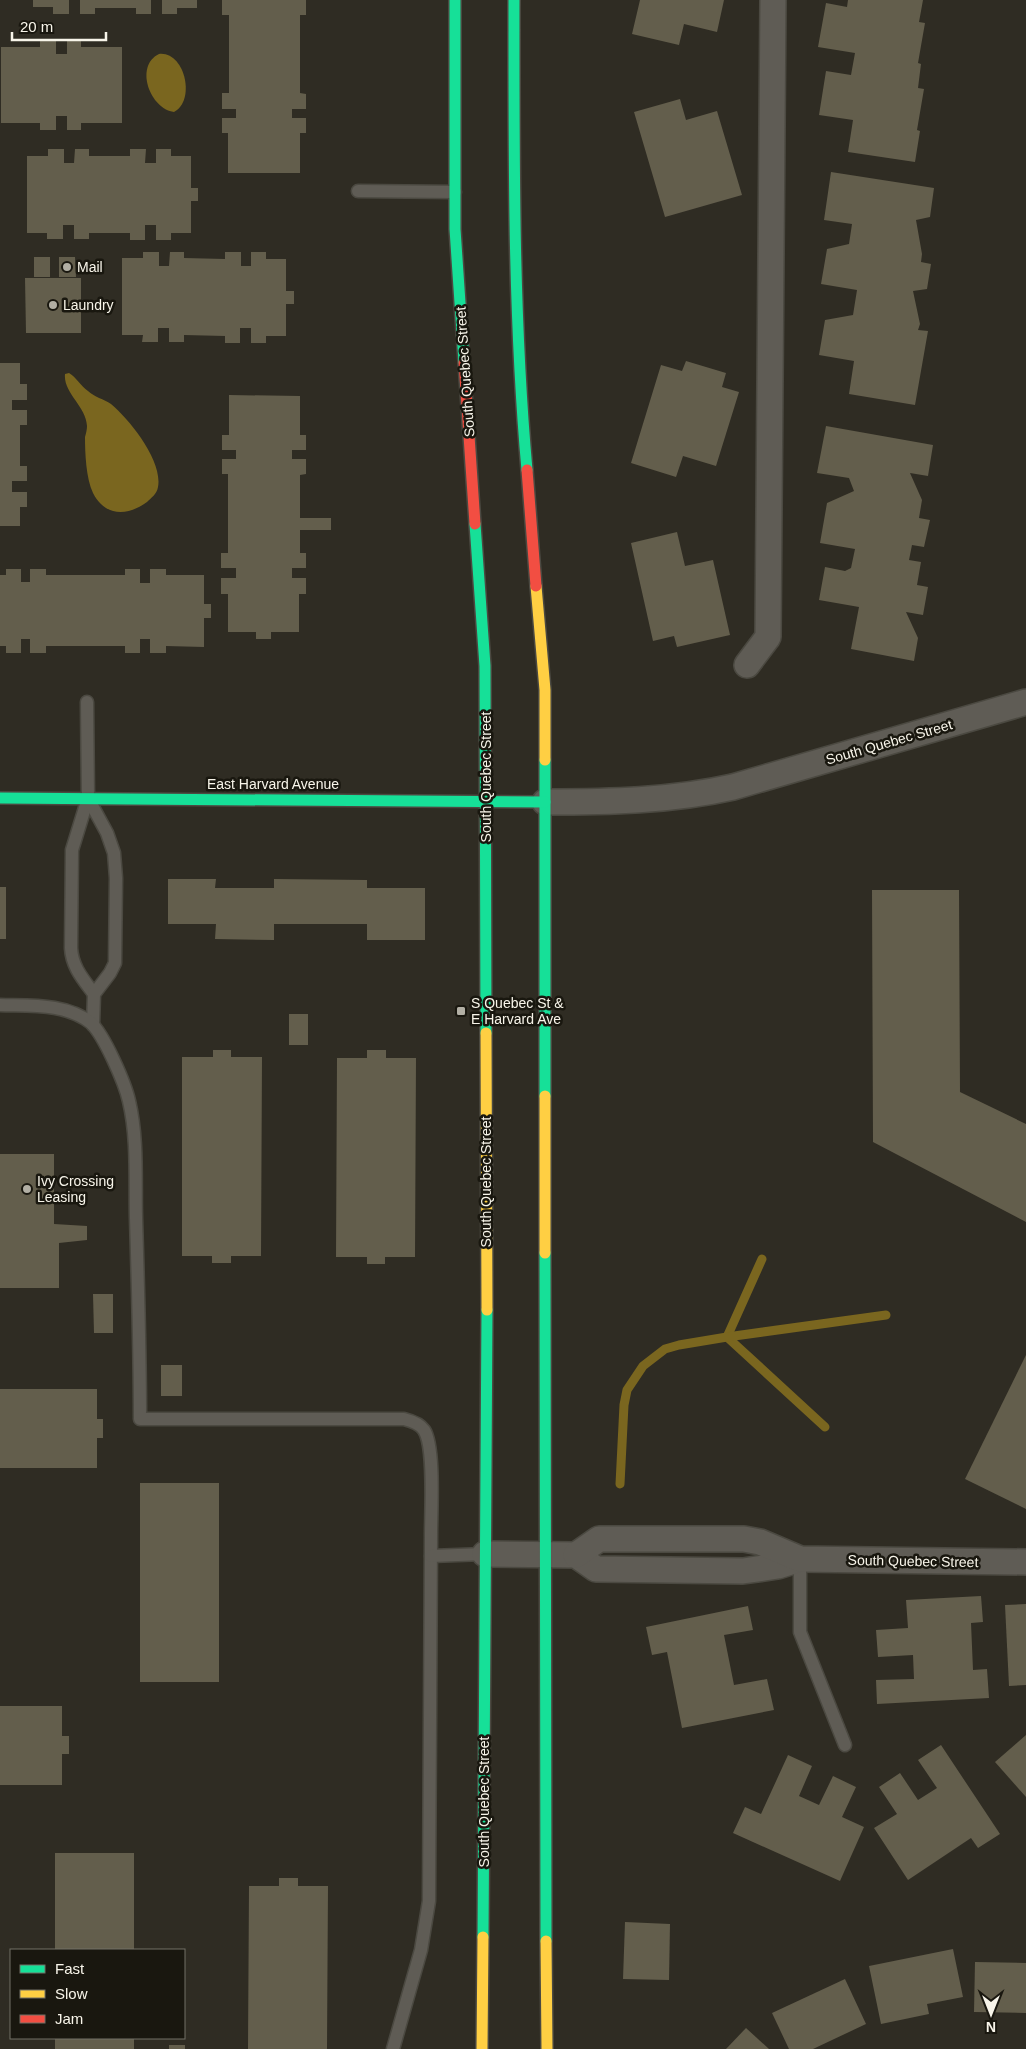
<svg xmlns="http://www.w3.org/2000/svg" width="1026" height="2049" font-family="Helvetica,sans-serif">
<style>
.water{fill:#7a661f}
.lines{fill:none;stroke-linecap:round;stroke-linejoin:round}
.stream{stroke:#7a661f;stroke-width:9}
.building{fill:#635e4c}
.lane-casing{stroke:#4b4941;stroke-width:15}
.street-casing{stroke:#4b4941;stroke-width:28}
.fast-casing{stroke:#4b4941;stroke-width:14}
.slow-casing{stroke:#4b4941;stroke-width:14}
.jam-casing{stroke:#4b4941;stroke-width:14}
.lane{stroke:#5f5c55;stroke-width:12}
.street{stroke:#5f5c55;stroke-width:25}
.fast{stroke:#16e098;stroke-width:11}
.slow{stroke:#ffcf43;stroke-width:11}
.jam{stroke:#f24e42;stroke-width:11}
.poi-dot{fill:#b2afa4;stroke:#19170f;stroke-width:2}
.labels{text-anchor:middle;stroke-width:5;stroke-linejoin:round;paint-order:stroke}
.poi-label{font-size:14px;fill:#f8f5ea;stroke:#19170f;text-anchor:start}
.street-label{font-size:14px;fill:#f8f5ea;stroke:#19170f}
</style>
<rect width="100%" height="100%" fill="#2f2c23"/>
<g class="water">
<path d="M159,54C185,51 196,101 174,112C150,109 134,66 159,54Z"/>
<path d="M69,373C76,377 81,386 88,391C94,397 104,399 111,404C130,420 163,461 158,487C157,494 151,498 147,502C128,516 105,517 93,493C86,478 85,453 85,437C86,433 87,430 87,426C86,406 63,393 65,374Z"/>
</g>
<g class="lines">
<g class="stream">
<path d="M727,1337L825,1427"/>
<path d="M727,1337L762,1259"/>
<path d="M620,1484L624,1405L627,1390L643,1366L665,1349L679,1345L727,1337L886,1315"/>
</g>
</g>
<g class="building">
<path d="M33,0H69V14H53V7H33Z"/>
<path d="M80,0H151V14H136V8H95V14H80Z"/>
<path d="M162,0H197V8H177V14H162Z"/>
<path d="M222,0H306V15H300V93L306,94V109H292V118H306V133H300V173H228V133H222V118H236V109H222V93H229V15H222Z"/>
<path d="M640,0H724L717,32L684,24L679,45L632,34Z"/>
<path d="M848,0H923L919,22L925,23L918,63L921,64L918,88L924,89L917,130L920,131L915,162L848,152L853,120L819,115L826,71L851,75L855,53L818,47L826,3L847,7Z"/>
<path d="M40,40H56V54H67V40H81V47H122V123H81V130H67V116H56V130H40V123H1V47H40Z"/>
<path d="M680,99L686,120L717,111L742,195L665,217L634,112Z"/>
<path d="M48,149H64V163H74L75,149H89V156H130V149H146L145,163H156V149H171V156H191V188H198V201H191V233H171V240H156V225H145V240H130V233H89V239H74V225H63V239H47V233H27V156H48Z"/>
<path d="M831,172L934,188L930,217L916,220L922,254L921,262L931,264L927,289L913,291L920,324L918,330L928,331L915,405L849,394L854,361L819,355L825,320L853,315L857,290L821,284L827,249L849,244L852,224L824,220Z"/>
<path d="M143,252H159V266H169L170,252H184V258L225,259V252H241V266H251V252H266V259H286V291H294V304H286V336H266V343H251V328H240V343H225V336L184,335V342H169V328H158V342H142L143,335H122V258H143Z"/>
<rect x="34" y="257" width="16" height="20"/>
<path d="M59,257H75L76,277H59Z"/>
<path d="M25,278H81V333H26Z"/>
<path d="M686,361L726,373L722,387L739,392L716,466L683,456L676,477L631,463L661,365L682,371Z"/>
<path d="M0,363H20V384H27V400H12V410H27V425H20V466H27V481H12V492H27V507H20V526H0Z"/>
<path d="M229,395L300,396V435H306V450H292V459H306V474L300,475V518H331V530H300V553H306V568H292V578H306V594H299V632H271V639H256V632H228V594H221V578H236V568H221V553H228V474H222V459H236V450H222V435H229Z"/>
<path d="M826,426L933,445L928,476L910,473L922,500L919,518L930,520L924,547L912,545L909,560L921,562L917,585L928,587L923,615L906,612L918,638L914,661L851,649L859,607L819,600L825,567L845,571L851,568L855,549L820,543L827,503L854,491L849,478L817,473Z"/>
<path d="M677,532L685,566L713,560L730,635L677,647L674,636L653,641L631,543Z"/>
<path d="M6,569H21V582H30V569H46V575H125V569H140V583H150V569H166V575H204V604H211V618H204V647L166,646V653H150V639H140V653H125V646H46V653H30V639H21V653H6V646H0V575H6Z"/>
<path d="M168,879H216L215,888H274V879L367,880V888H425V940H367V924H274V940L215,939L216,924H168Z"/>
<rect x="0" y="887" width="6" height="52"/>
<path d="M872,890H959L960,1092L1026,1124V1222L873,1142Z"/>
<rect x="289" y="1014" width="19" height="31"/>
<path d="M213,1050H231V1057H262L261,1256H231V1263H212V1256H182V1057H213Z"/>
<path d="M367,1050H386V1058H416L415,1257H385V1264H367V1257H336L337,1058H367Z"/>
<path d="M0,1154H54V1224L87,1226V1240L59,1243V1288H0Z"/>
<path d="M93,1294H113V1333H94Z"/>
<path d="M1026,1355V1509L965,1479Z"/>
<rect x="161" y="1365" width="21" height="31"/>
<path d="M0,1389H97V1419H103V1438H97V1468H0Z"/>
<rect x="140" y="1483" width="79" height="199"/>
<path d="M981,1596L983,1622L971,1623L973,1670L987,1669L989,1698L877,1704L876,1680L914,1679L913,1655L878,1657L876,1630L908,1628L906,1600Z"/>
<path d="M1026,1604V1685L1009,1686L1005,1605Z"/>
<path d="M748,1606L753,1630L724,1635L734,1685L767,1679L774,1710L682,1728L667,1652L652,1655L646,1627Z"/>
<path d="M0,1706H62V1736H69V1754H62V1785H0Z"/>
<path d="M1026,1735V1797L995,1762Z"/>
<path d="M941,1745L1000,1834L978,1848L971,1838L908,1880L874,1828L897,1814L879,1787L900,1773L918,1800L937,1788L918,1760Z"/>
<path d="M788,1755L812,1766L799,1796L819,1805L833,1776L856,1787L842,1817L864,1827L840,1881L733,1833L745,1807L761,1814Z"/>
<rect x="55" y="1853" width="79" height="97"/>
<path d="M279,1878H298V1886H328L327,2049H248L249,1886H279Z"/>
<path d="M625,1922L670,1924L669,1980L623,1979Z"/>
<path d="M953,1949L963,1997L927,2004L929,2014L881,2024L869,1966Z"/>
<path d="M975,1962L1026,1963V2013L974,2012Z"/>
<path d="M845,1979L866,2024L813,2049H789L772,2013Z"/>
<path d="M746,2028L769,2049H726Z"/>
<rect x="55" y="2038" width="79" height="11"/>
<rect x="169" y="2045" width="16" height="4"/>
</g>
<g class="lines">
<defs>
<g id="lane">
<path d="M358,191L455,192"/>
<path d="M87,702L88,798L72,850L71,948C72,967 83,979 94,994"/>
<path d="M88,798L107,833L114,853L116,878L115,963L110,973L94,994L93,1025"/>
<path d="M0,1005C30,1006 66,1003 91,1023C104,1035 125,1083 129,1101C138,1139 135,1180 136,1218C138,1285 140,1352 140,1419H404C412,1421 420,1424 424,1430C435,1446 431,1512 431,1534L429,1901L421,1950L393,2049"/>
<path d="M431,1556L485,1554"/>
<path d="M800,1559V1632L845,1745"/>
</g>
<g id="street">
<path d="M747,665L768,637L773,0"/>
<path d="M545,802C608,802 671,801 733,787L1026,702"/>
<path d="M485,1554L576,1555L596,1569L743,1571L778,1566L800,1559"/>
<path d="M576,1555L599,1539H744L760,1542L800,1559L1026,1562"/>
</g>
<g id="fast">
<path d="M455,0V229L464,362"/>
<path d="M514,0C514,157 513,314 527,470"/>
<path d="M475,524L485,666L486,1033"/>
<path d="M545,760V1096"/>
<path d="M0,798L545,802"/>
<path d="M545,1253L546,1941"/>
<path d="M483,1937L487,1310"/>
</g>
<g id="slow">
<path d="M536,586L545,690V760"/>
<path d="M486,1033L487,1310"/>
<path d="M545,1096V1253"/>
<path d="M546,1941L547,2049"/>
<path d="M482,2049L483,1937"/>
</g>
<g id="jam">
<path d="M464,362L475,524"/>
<path d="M527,470L536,586"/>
</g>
</defs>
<use href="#lane" class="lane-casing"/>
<use href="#street" class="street-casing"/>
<use href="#fast" class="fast-casing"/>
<use href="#slow" class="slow-casing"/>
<use href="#jam" class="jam-casing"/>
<use href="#lane" class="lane"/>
<use href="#street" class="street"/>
<use href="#fast" class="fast"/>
<use href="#slow" class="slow"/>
<use href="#jam" class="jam"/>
</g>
<g class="poi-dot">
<circle cx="67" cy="267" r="5"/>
<circle cx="53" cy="305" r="5"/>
<rect x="456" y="1006" width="10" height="10" rx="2.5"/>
<circle cx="27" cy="1189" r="5"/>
</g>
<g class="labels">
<g class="poi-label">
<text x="77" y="272">Mail</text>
<text x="63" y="310">Laundry</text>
<text x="471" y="1008">S Quebec St &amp;<tspan x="471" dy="16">E Harvard Ave</tspan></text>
<text x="37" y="1186">Ivy Crossing<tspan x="37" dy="16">Leasing</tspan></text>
</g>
<g class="street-label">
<text transform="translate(465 372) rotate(-94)" y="5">South Quebec Street</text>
<text transform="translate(889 742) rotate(-16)" y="5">South Quebec Street</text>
<text transform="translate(486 777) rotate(-90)" y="5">South Quebec Street</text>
<text x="273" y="789">East Harvard Avenue</text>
<text transform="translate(486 1182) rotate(-90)" y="5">South Quebec Street</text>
<text transform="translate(913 1561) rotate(1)" y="5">South Quebec Street</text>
<text transform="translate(484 1802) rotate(-90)" y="5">South Quebec Street</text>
</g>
</g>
<rect x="10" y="1949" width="175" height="90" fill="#19170f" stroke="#727067"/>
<rect x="20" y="1965" width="25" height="8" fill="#16e098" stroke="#727067"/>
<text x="55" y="1974" font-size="15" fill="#f8f5ea">Fast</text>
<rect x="20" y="1990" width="25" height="8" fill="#ffcf43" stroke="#727067"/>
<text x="55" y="1999" font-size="15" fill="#f8f5ea">Slow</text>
<rect x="20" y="2015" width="25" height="8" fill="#f24e42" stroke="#727067"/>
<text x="55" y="2024" font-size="15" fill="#f8f5ea">Jam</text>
<g transform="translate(991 2014) rotate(180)" stroke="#19170f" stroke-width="4" paint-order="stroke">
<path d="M0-4L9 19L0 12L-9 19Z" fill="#f8f5ea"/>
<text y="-8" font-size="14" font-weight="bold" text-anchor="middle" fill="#f8f5ea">N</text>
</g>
<path d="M12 32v8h94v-8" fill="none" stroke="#f8f5ea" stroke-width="2.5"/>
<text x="20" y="32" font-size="15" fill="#f8f5ea" stroke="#19170f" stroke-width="4" paint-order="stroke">20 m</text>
</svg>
